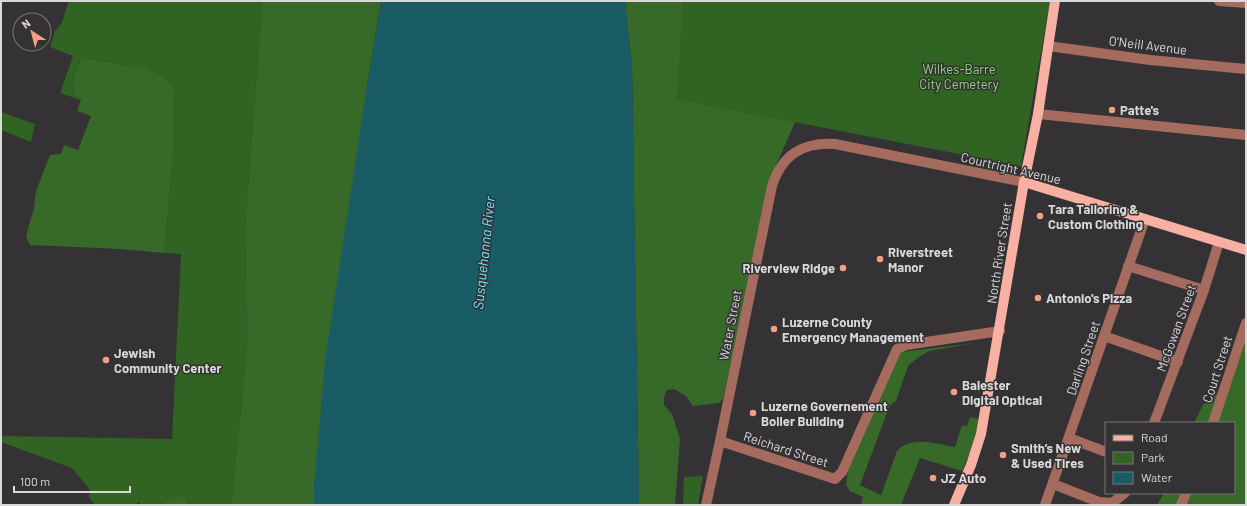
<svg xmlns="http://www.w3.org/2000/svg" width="1247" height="506" font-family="Barlow,sans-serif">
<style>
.green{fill:#316322}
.forest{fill:#376928}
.water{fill:#195c66}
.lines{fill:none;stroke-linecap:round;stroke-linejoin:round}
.minor{stroke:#a56b5f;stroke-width:10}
.major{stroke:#f8b0a2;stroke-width:10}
.poi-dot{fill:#f2a080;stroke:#343234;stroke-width:1.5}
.labels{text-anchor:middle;stroke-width:3;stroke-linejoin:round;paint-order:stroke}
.street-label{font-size:13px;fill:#dad9da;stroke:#343234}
.park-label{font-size:13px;fill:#8ed57b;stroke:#343234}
.poi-label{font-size:13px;font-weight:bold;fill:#dad9da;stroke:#343234;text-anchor:start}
.water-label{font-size:14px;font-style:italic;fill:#6ce8fb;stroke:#343234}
</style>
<rect width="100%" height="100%" fill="#343234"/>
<g class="green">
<path d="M69,1H262L245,226L247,348L231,505H189L184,495L165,501V505H141L139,502L135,505H95L88,496L92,492L72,468L1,442V436L172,439L181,254L164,253L174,149L168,81L161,75L144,66L134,67L82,57L73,88L81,100L60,93L73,56L50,47L55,31L62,22Z"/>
<path d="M683,1H1050L1021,166L676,99Z"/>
<path d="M1,112L35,124L31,142L1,130Z"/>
<path d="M703,476L698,505H683L684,477Z"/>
</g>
<g class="forest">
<path d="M262,1H381L366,93L314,488V505H231L247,348L245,226Z"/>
<path d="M625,1H683L677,99L795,122L774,170L723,399L719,403L693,406L686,396L674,389L667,390L664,397V405L672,414L680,439L675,505H639L632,68Z"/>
<path d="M82,57L134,67L144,66L161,75L168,81L173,90L174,149L164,253L121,249L30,245L26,236L34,208L36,191L50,155L61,154L64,145L78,150L91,116L77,111L81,100C66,88 77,72 82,57Z"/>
<path d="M1246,337V505H1157L1164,493H1234V423H1194L1203,405L1230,383Z"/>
<path d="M975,343L929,351L916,359L908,366L896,401L890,405L860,485L881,495L897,451C911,435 936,444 955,447L962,425L967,426L970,417L979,419L977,435L962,471L920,458L901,505H861L863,497L850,491L846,485L848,470L901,352Z"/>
<path d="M184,495L189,505H165V501Z"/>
</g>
<path class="water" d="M381,1H625L632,68L639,505H314V488L325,361L366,93Z"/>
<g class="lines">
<g class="minor">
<path d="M1219,1L1246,3"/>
<path d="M1048,46L1150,60L1246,69"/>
<path d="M1038,114L1246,135"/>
<path d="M1128,266L1204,290"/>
<path d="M1104,336L1178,362"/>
<path d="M1154,423L1204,290L1219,242"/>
<path d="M1213,423L1246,323"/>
<path d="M1069,438L1106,452"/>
<path d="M720,441L835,479L842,472L897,349L906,345L1000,331"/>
<path d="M1053,484L1099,502L1112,503L1125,493"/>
<path d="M706,505L720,441L772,186C782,155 802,142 835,144L1024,182"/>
<path d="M1045,505L1145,219"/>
<path d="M1181,505L1186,493"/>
</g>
<g class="major">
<path d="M1024,182L1246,250"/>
<path d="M954,505L971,465L981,434L1024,182L1038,114L1055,1"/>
</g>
</g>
<g class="poi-dot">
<circle cx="1112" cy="110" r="4"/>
<circle cx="1040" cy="216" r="4"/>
<circle cx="880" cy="259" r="4"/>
<circle cx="843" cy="268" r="4"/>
<circle cx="1038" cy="298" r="4"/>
<circle cx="774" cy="329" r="4"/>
<circle cx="106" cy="360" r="4"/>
<circle cx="954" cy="392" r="4"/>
<circle cx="753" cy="413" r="4"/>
<circle cx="1003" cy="455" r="4"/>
<circle cx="933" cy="478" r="4"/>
</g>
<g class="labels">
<g class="street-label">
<text transform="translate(1148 45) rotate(7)" y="5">O'Neill Avenue</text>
<text transform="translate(1011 168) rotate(13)" y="5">Courtright Avenue</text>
<text transform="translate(999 253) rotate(-81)" y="5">North River Street</text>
<text transform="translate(730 325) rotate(-79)" y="5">Water Street</text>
<text transform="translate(1176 328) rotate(-70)" y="5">McGowan Street</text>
<text transform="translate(1083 358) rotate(-71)" y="5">Darling Street</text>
<text transform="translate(1217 369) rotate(-72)" y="5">Court Street</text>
<text transform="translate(786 449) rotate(18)" y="5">Reichard Street</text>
</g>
<g class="park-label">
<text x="959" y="74">Wilkes-Barre<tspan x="959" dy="15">City Cemetery</tspan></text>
</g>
<g class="poi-label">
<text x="1120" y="115">Patte's</text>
<text x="1048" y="214">Tara Tailoring &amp;<tspan x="1048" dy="15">Custom Clothing</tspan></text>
<text x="888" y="257">Riverstreet<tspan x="888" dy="15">Manor</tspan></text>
<text x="835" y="273" text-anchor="end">Riverview Ridge</text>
<text x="1046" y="303">Antonio's Pizza</text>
<text x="782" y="327">Luzerne County<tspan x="782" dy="15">Emergency Management</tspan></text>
<text x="114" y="358">Jewish<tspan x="114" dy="15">Community Center</tspan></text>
<text x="962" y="390">Balester<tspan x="962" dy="15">Digital Optical</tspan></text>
<text x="761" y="411">Luzerne Governement<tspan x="761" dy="15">Boiler Building</tspan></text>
<text x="1011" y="453">Smith’s New<tspan x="1011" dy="15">&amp; Used Tires</tspan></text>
<text x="941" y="483">JZ Auto</text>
</g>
<g class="water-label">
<text transform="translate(484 253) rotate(-84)" y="5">Susquehanna River</text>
</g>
</g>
<rect width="1247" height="506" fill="none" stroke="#dad9da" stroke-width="4"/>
<rect x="1105" y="422" width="130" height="72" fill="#343234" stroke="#767576"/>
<rect x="1113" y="435" width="20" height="6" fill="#f8b0a2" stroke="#767576"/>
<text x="1141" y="442" font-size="12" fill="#dad9da">Road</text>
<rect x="1113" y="452" width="20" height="12" fill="#316322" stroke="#767576"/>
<text x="1141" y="462" font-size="12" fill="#dad9da">Park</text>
<rect x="1113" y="472" width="20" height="12" fill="#195c66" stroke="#767576"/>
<text x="1141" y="482" font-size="12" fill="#dad9da">Water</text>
<g transform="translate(32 32) rotate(324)"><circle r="19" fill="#343234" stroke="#767576"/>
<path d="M0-3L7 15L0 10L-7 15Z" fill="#f2a080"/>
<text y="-6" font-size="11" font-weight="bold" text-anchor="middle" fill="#dad9da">N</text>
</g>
<path d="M14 486v6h116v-6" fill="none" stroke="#dad9da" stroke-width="2"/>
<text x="20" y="486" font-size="12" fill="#dad9da" stroke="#343234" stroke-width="3" paint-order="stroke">100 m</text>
</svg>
